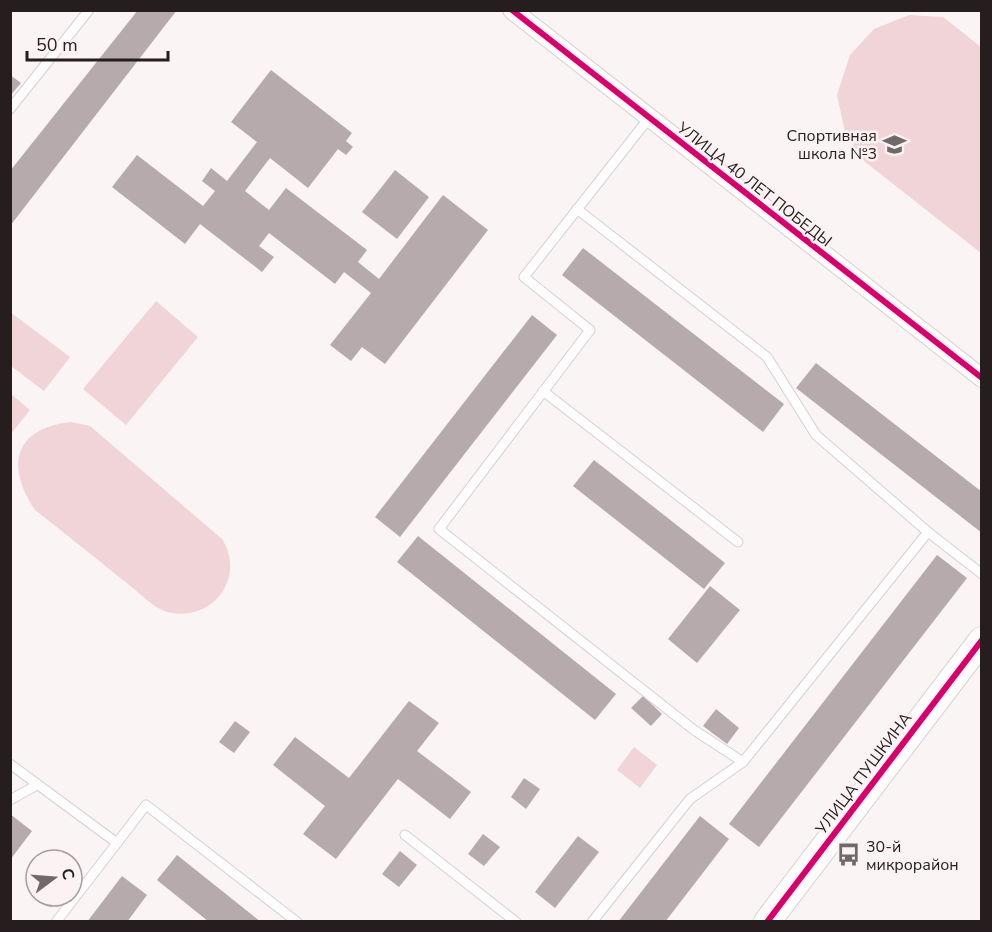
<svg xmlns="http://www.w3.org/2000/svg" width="992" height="932" font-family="'Nunito Sans',sans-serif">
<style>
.green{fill:#f1d4d8}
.building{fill:#b6aaac}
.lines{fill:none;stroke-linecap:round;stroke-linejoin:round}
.lane-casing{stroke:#d7d0d1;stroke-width:11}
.street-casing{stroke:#d7d0d1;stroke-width:20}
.secondary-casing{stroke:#d7d0d1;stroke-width:28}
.lane{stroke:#fefdfe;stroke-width:9}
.street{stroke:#fefdfe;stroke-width:18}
.secondary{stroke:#fefdfe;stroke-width:26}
.cycleway-casing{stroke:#fcf2f3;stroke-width:10}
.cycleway{stroke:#d6006c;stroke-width:6}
.labels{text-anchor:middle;stroke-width:5;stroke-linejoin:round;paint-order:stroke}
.poi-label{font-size:16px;fill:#251d1e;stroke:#fcf2f3;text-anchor:end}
.street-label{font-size:16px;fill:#251d1e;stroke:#fcf2f3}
</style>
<rect width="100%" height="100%" fill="#faf4f5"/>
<g class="green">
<path d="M909,15L943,17L981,47V253L864,161L845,132L837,95L850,55L874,29Z"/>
<path d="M156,301L198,337L126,425L83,389Z"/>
<path d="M10,312L70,357L44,391L11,366Z"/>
<path d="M11,394L30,410L11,434Z"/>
<path d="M71,422L90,426L222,539C247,579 211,623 167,612C153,608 140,593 129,585C98,560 67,535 35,510C5,466 14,428 71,422Z"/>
<path d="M634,747L657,765L640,788L617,770Z"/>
</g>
<g class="building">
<path d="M138,10H177L10,226V171Z"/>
<path d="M271,70L352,133L346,141L353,147L346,155L338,149L308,188L270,158L245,191L269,210L286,188L367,250L358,262L379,279L443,195L488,230L385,364L362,347L351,361L330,345L371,293L344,272L335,284L269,233L259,246L274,257L262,272L200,224L185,244L112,187L137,155L203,206L215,191L202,181L211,168L227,181L257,142L231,122Z"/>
<path d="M10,75L21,83L10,96Z"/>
<path d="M395,170L429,197L397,239L362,212Z"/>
<path d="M583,248L784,404L763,432L562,275Z"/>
<path d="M532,315L557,335L400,537L375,517Z"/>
<path d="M816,363L982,492V533L796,388Z"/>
<path d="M594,460L725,563L704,589L573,486Z"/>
<path d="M418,536L616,694L595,720L397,562Z"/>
<path d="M937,555L967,578L759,847L729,824Z"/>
<path d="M710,586L740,610L697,663L668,639Z"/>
<path d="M643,696L662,714L651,726L631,708Z"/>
<path d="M409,701L439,723L417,751L471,792L450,819L398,779L336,859L303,834L325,806L273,765L295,737L349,778Z"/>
<path d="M716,709L739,728L727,744L703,726Z"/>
<path d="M235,721L250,732L234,753L219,742Z"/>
<path d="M524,778L540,789L526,809L511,797Z"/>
<path d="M10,814L32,831L10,860Z"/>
<path d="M700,816L729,839L665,922H618Z"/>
<path d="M483,834L500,847L484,866L468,854Z"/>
<path d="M578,836L599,852L555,908L535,892Z"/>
<path d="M400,851L417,865L399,887L382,874Z"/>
<path d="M177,855L261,922H209L157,880Z"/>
<path d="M122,876L147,895L127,922H87Z"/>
</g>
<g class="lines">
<defs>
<g id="lane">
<path d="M10,109L89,10"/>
<path d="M649,118L524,277L590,330L439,529L694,730L743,762L928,532"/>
<path d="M577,209L767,357L816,435L928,532L982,574"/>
<path d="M543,391L738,542"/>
<path d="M10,764L117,843L146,805L297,922"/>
<path d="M10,800L37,785"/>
<path d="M405,835L516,922"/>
<path d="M56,922L117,843"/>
<path d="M592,922L690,799L743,762"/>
</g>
<path id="street" d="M512,10L982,378"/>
<path id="secondary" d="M767,922L982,640"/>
</defs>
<use href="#lane" class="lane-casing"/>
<use href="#street" class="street-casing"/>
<use href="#secondary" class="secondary-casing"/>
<use href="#lane" class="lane"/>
<use href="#street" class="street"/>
<use href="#secondary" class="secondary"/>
<defs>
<g id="cycleway">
<path d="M512,10L982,378"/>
<path d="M767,922L982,640"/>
</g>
</defs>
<use href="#cycleway" class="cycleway-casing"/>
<use href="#cycleway" class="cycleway"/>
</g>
<defs>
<symbol id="school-bare" viewBox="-9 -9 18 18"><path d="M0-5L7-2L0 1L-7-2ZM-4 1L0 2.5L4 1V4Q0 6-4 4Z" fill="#706869" stroke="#fcf2f3" stroke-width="2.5" paint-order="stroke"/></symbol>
<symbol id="bus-bare" viewBox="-9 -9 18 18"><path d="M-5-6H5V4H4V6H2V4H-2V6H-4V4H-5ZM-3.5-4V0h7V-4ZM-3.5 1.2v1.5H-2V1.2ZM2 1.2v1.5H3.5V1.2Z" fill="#706869" stroke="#fcf2f3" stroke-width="2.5" paint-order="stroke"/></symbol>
</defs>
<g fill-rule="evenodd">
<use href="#school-bare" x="878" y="128" width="33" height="33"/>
<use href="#bus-bare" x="832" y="838" width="33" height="33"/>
</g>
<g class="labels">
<g class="poi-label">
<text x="877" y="141">Спортивная<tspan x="877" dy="18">школа №3</tspan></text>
<text x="866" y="852" text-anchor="start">30-й<tspan x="866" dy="18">микрорайон</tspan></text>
</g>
<g class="street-label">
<text transform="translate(755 184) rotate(38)" y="6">УЛИЦА 40 ЛЕТ ПОБЕДЫ</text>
<text transform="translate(863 773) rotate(-53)" y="6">УЛИЦА ПУШКИНА</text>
</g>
</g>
<rect width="992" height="932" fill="none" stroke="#251d1e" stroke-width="24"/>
<g transform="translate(54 878) rotate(74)"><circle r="28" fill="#fcf2f3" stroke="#a69d9e" stroke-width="1.5"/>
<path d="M0-4.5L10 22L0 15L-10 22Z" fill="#706869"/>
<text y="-9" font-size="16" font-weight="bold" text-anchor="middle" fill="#251d1e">С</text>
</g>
<path d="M27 51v9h141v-9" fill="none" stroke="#251d1e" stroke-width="3"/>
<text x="36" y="51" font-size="18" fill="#251d1e" stroke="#fcf2f3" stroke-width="4.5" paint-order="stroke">50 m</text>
</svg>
